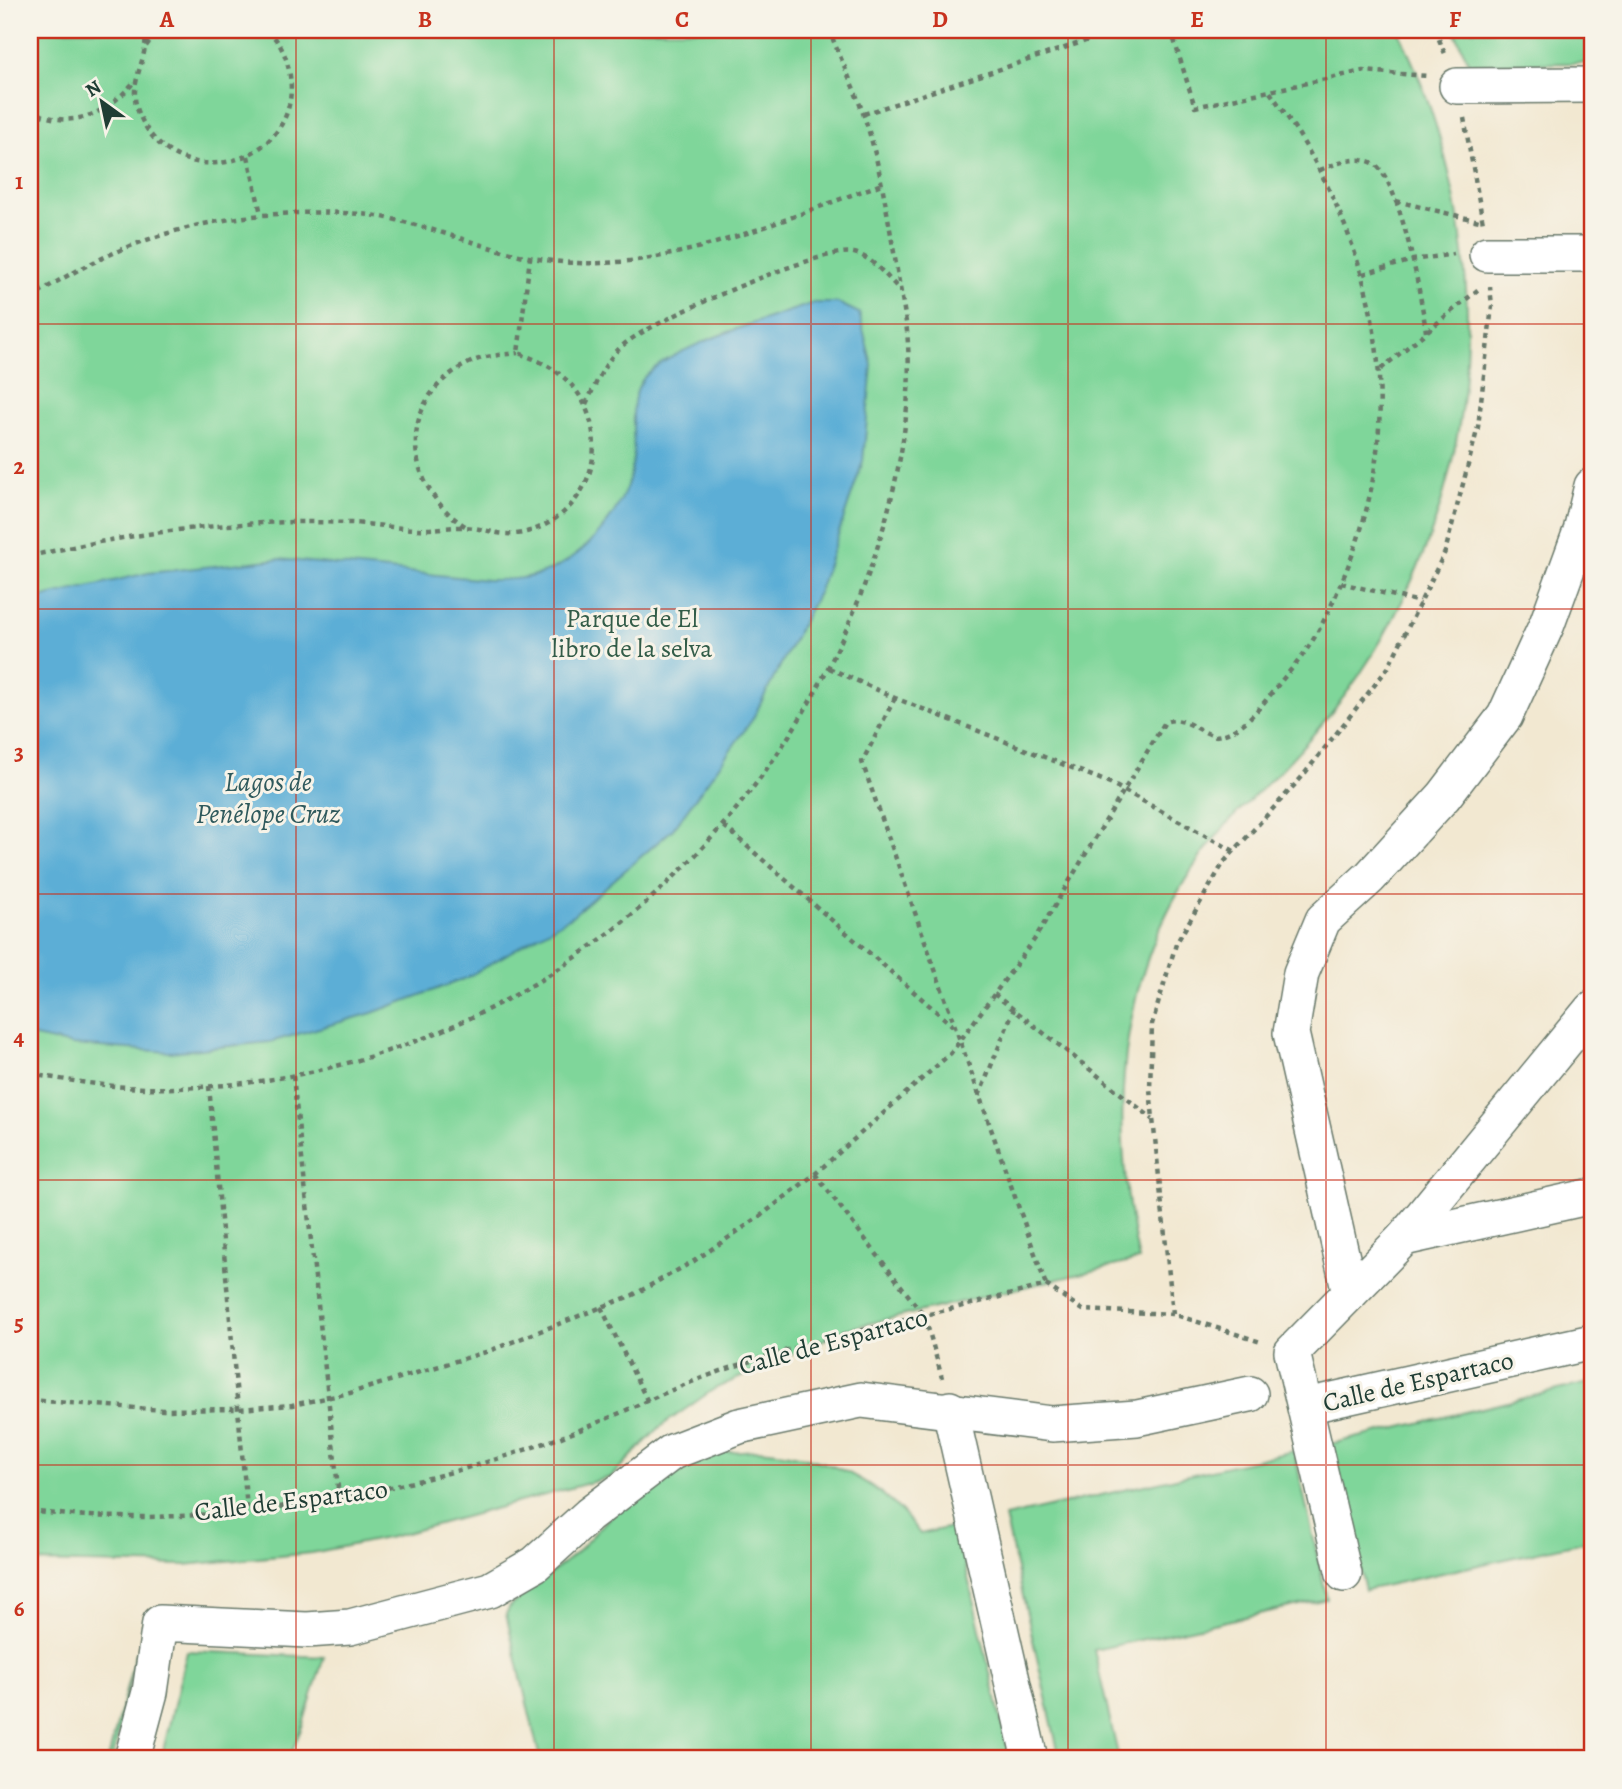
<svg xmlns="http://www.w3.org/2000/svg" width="1622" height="1789" font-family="Alegreya,serif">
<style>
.green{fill:#7fd69a;stroke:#4f8a67;stroke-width:2}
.water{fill:#5baed6;stroke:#3d7685;stroke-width:2}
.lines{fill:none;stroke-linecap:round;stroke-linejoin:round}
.minor-casing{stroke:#69796b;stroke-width:38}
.path{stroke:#69796b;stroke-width:4.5;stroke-dasharray:5 5;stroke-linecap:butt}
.minor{stroke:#fff;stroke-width:35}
.grid{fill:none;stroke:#c8321e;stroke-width:2;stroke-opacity:0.55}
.labels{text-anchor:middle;stroke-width:6;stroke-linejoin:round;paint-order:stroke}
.park-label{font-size:26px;fill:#325c48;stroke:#f7f3e8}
.street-label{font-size:26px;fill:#1f3d34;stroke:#f7f3e8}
.water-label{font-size:28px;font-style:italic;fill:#2e595c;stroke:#f7f3e8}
.neatline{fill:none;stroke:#c8321e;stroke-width:2.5}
.grid-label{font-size:23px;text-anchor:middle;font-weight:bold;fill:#c8321e}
</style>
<rect width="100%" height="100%" fill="#f7f3e8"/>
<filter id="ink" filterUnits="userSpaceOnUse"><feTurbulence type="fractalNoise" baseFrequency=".0143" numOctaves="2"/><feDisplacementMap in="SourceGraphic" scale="14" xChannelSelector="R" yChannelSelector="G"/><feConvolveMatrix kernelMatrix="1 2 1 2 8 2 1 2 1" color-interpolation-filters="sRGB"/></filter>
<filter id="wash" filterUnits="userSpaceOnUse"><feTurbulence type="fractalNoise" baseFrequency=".00686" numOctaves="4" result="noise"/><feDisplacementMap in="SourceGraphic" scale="28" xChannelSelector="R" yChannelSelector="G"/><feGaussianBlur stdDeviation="1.57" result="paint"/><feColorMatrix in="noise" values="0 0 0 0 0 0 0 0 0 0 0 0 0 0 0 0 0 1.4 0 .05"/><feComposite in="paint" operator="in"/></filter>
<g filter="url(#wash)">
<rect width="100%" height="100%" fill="#f2e8d1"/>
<g class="green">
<path d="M30,30H1398C1500,242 1491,480 1358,677C1334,712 1305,745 1276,775C1257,794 1236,812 1219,833C1117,956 1106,1110 1139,1260L850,1328L714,1389L660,1427L611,1477L391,1537L312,1553L184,1565L30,1562Z"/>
<path d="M1454,30H1592V63L1469,64Z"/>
<path d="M1592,1382V1540L1365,1590L1330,1444Z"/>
<path d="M758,1450C824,1455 881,1479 920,1534L956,1526L1010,1759H540L506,1614L510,1606L576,1553L621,1505L679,1466L726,1452Z"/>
<path d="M1294,1451L1327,1599L1094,1650L1119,1759H1060L1005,1517Z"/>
<path d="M187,1651L324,1657L303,1724L289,1759H161Z"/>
<path d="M136,1652L113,1759H108Z"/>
</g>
<path class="water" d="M814,303H838L859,313L872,365L863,461L819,591L752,720L673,829L572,916L464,979L372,1013L270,1042L170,1052L72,1045L30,1036V706L36,680L30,671V600L148,573L279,559L487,580C510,580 533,579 555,568C594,548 628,504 633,460C636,435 627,405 641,382C660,349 776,316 814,303Z"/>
</g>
<g filter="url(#ink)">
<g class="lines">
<defs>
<g id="minor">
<path d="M1457,86L1592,85"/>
<path d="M1487,254H1592"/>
<path d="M1404,1238L1592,1196"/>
<path d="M1350,1293L1291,1033L1301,973L1323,920L1370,877L1444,796L1505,716L1547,624L1581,531L1592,486"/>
<path d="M1306,1406L1592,1342"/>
<path d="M950,1409L1030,1759"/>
<path d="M1344,1574L1292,1352L1404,1238L1592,1009"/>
<path d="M132,1759L150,1692L160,1623L307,1630L350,1627L490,1590L535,1564L589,1515L672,1452L739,1426L861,1400L1052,1424L1137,1418L1250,1394"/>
</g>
</defs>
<use href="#minor" class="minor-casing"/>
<g class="path">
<path d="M144,30C151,56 128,80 137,108C169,205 313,164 288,66C285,53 278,39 267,30"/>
<path d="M1171,30L1195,107L1363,71L1428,76"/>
<path d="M1435,30L1446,56"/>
<path d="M146,46L159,30"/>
<path d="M30,110C70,131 106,115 134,82"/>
<path d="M864,114L1119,30"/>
<path d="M1464,118L1483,223"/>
<path d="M248,156L261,214"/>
<path d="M1320,170C1335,164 1357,155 1373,163C1400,178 1422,300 1426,332"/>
<path d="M1396,201L1479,221"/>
<path d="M1363,274L1413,260L1454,254"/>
<path d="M30,298C115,244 196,216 298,213C329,212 362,212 392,219C454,233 513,261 577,263C683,267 784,218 882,184"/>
<path d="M1381,369L1480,288"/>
<path d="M586,404C597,382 606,357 627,342C656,320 823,245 854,253C872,257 886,276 899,289"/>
<path d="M465,526C401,485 396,396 471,362C486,355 502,355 518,353"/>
<path d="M30,556C133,533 240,518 346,523C369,523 392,528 415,529C430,530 446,527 462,527C487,527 501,540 530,531C581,515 606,462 588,413C577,381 549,363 518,353L530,258"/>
<path d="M1341,583L1420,602"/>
<path d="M829,668L895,698L1110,783L1234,851"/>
<path d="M895,698L862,762L1046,1285"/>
<path d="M724,826L953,1026"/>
<path d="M994,994L1153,1119"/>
<path d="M30,1074C77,1082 128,1090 176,1088C472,1080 727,897 846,630C883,547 914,436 908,345C907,318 900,291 896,264C887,213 880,162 863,113C853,85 840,57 829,30"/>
<path d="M293,1076L339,1497"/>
<path d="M209,1086L247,1509"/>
<path d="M979,1096L1014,1009"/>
<path d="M815,1174L925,1317L942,1378"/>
<path d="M601,1307L648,1402"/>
<path d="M1173,1314L1150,1089L1152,1024L1176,944L1224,862L1301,778L1388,668L1445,552L1478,427L1492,306L1490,287"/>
<path d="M30,1400L163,1410L238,1409L292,1405L350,1393L489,1351L633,1295L694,1261L759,1217L815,1174L951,1053L1034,940L1165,722C1184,715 1197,731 1215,736C1247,733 1268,695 1289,672C1315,643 1329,612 1344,576C1415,409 1375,233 1269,91"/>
<path d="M30,1511C200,1532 404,1496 564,1436C613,1418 660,1393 710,1375C818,1336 935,1315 1046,1285L1083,1310L1173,1314L1261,1342"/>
</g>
<use href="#minor" class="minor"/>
</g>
</g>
<path class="grid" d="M296,30V1759M554,30V1759M811,30V1759M1068,30V1759M1326,30V1759M30,324H1592M30,609H1592M30,894H1592M30,1180H1592M30,1465H1592"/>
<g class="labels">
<g class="park-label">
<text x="632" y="627">Parque de El<tspan x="632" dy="30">libro de la selva</tspan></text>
</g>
<g class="street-label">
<text transform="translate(833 1341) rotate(-15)" y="9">Calle de Espartaco</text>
<text transform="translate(1418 1381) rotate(-13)" y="9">Calle de Espartaco</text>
<text transform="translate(291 1500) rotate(-7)" y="9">Calle de Espartaco</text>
</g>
<g class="water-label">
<text x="268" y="791">Lagos de<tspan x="268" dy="32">Penélope Cruz</tspan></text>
</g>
</g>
<rect width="1622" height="1789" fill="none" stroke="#f7f3e8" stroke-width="77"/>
<g transform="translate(102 102) rotate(327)" stroke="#f7f3e8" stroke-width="5" paint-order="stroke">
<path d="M0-5L12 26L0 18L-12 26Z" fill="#1f3d34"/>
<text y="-10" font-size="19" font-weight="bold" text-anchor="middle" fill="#1f3d34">N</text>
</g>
<rect x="38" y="38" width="1546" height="1712" class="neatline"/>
<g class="grid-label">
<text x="167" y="27">A</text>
<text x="425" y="27">B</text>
<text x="682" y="27">C</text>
<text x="940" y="27">D</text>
<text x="1197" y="27">E</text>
<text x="1455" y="27">F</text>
<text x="19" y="189">1</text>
<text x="19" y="474">2</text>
<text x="19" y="760">3</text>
<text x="19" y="1045">4</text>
<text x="19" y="1330">5</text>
<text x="19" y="1616">6</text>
</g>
</svg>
